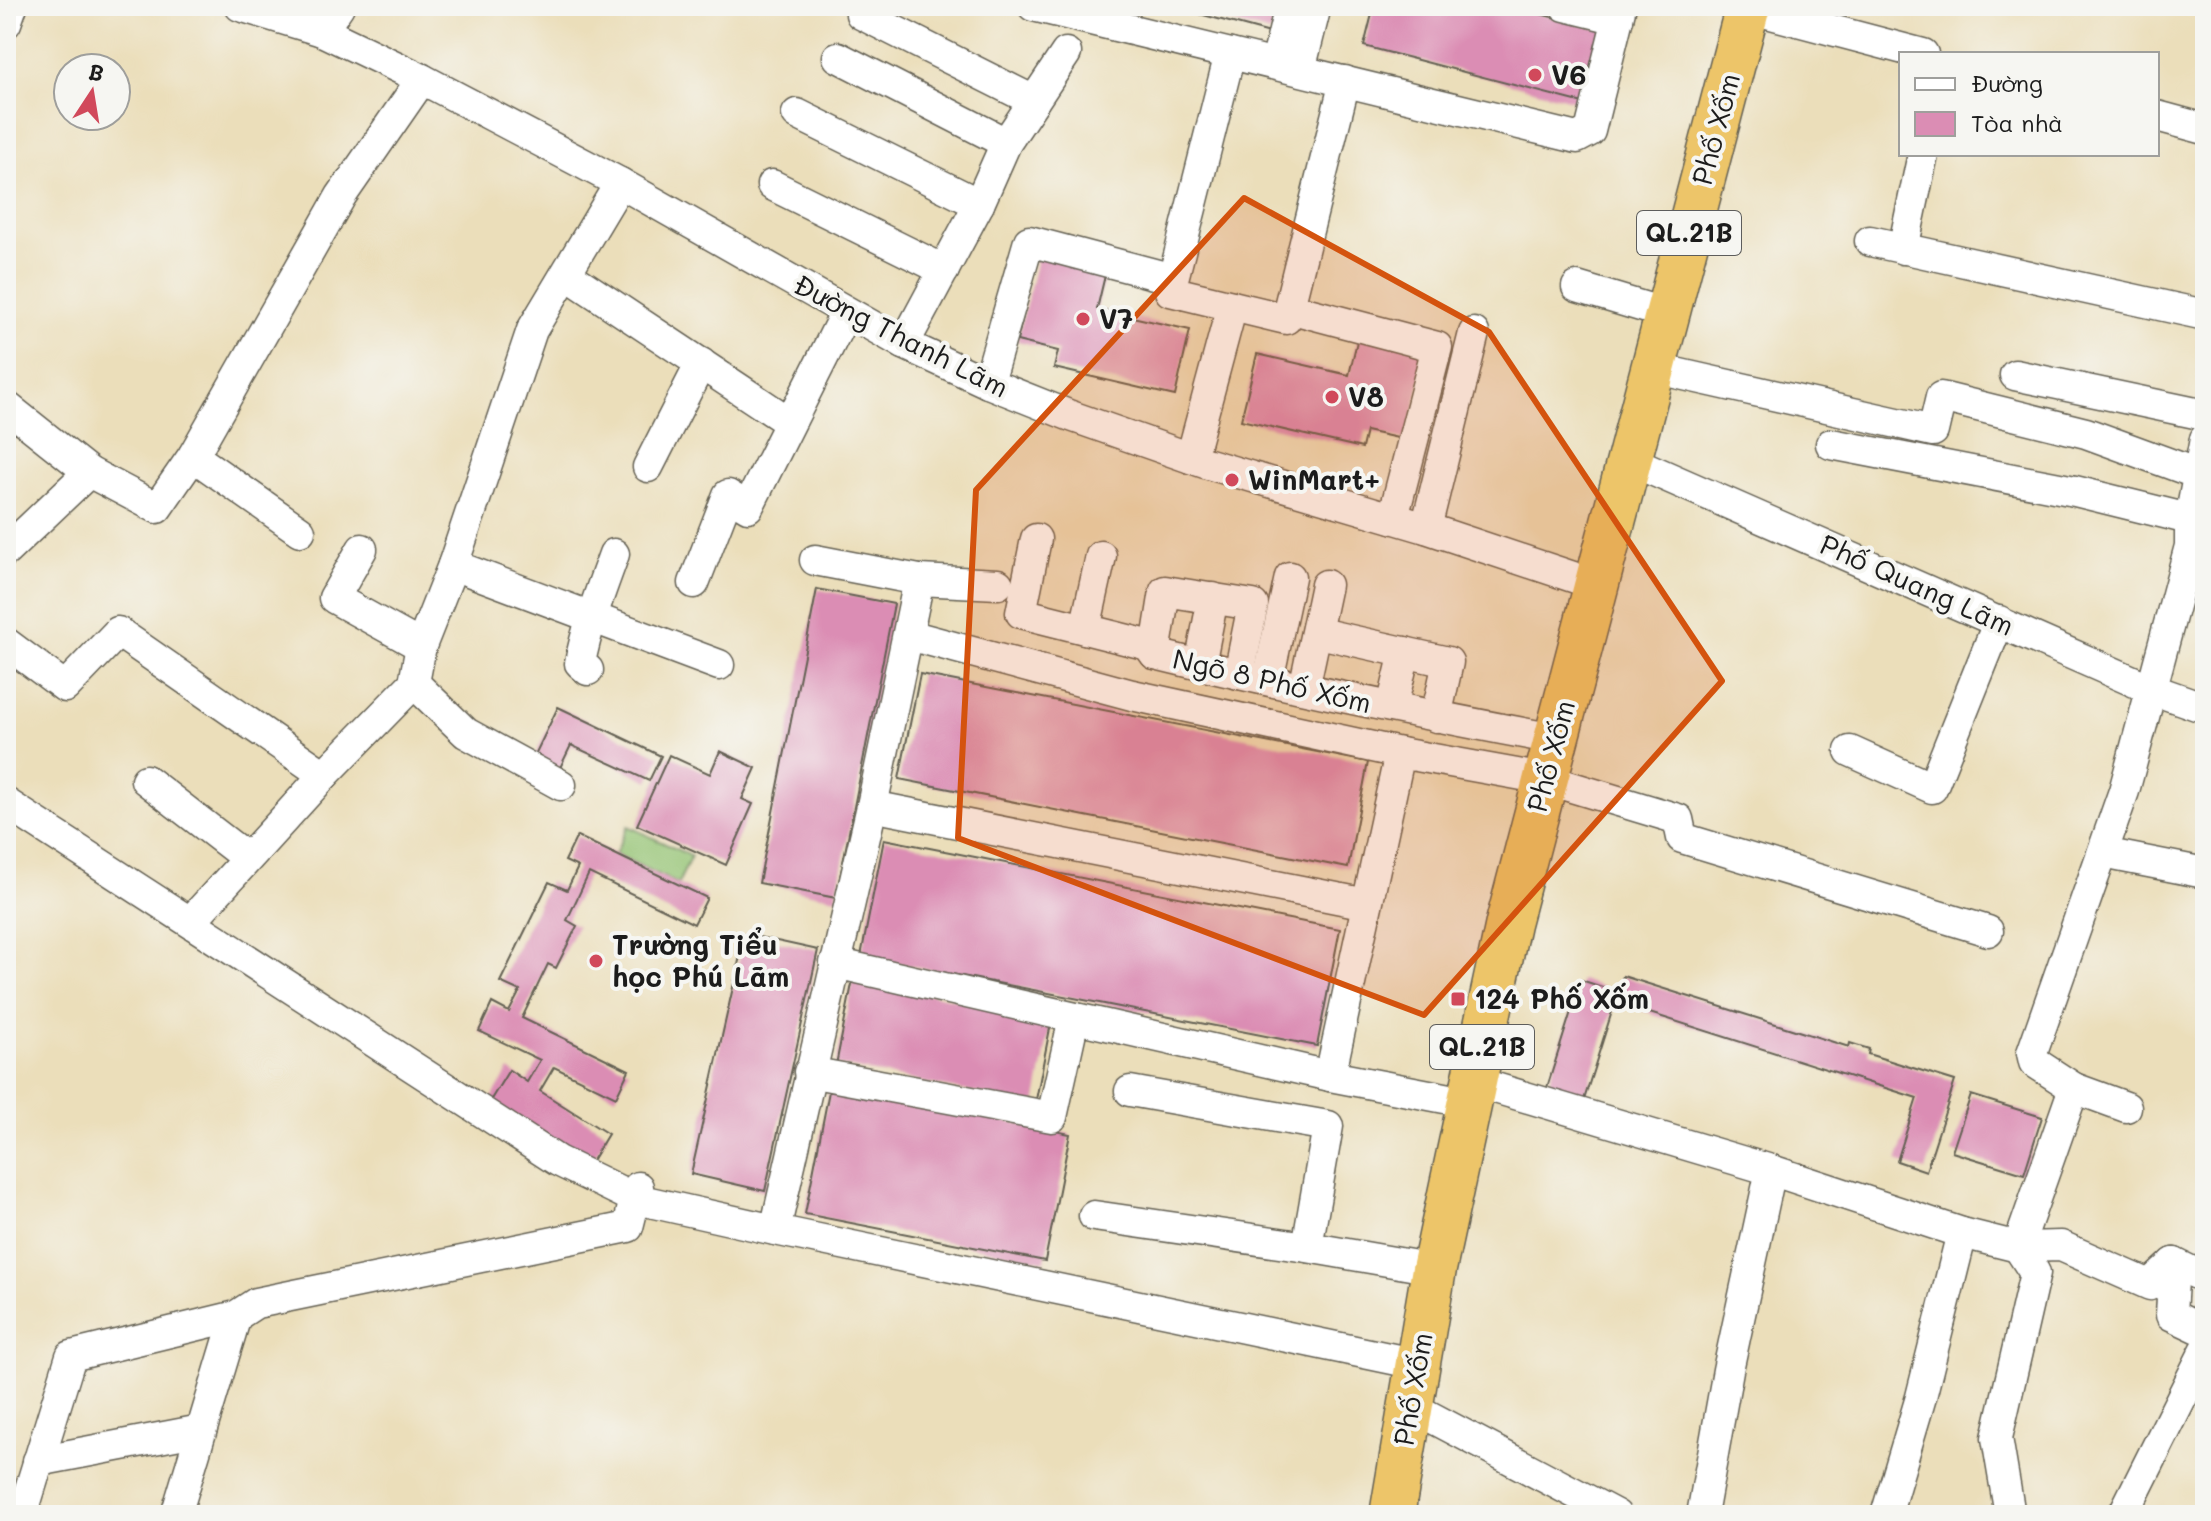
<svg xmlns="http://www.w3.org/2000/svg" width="2211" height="1521" font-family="Mali,sans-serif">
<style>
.pitch{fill:#93c271;stroke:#586f46;stroke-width:2}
.building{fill:#db8db4}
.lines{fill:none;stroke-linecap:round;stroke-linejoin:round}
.minor-casing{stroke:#646053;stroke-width:33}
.highway-casing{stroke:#646053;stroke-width:47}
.minor{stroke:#fff;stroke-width:30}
.highway{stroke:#edc569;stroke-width:44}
.marked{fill:#d4530e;fill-opacity:0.2;stroke:#d4530e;stroke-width:6;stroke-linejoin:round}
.poi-dot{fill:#d1495b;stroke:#f6f6f2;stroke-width:3}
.labels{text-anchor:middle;stroke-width:8;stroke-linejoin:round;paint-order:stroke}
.shield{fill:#f6f6f2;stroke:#5d5d5c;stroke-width:2}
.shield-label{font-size:26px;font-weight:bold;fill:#1c1c1c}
.poi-label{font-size:28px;font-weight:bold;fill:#1c1c1c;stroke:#f6f6f2;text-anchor:start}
.street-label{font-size:28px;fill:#1c1c1c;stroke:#f6f6f2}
</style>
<rect width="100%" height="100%" fill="#f6f6f2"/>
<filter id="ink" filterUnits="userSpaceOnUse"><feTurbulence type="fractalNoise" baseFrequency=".0125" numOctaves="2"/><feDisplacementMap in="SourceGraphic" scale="16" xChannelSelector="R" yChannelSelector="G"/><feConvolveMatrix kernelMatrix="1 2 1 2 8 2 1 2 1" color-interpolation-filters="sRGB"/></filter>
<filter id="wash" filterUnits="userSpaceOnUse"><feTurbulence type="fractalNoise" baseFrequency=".006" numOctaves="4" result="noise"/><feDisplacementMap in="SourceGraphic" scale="32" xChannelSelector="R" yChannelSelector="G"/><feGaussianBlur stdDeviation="1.8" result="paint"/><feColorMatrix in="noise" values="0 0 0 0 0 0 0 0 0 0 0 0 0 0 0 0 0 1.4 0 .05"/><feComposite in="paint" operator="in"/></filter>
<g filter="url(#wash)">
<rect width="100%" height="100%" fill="#ebdeba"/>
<path class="pitch" d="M628,826L691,856L678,884L615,854Z"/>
<g id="blocks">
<g class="building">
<path d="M1170,6H1277L1270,33Z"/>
<path d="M1374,6H1509L1606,31L1587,104L1364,46Z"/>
<path d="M1039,251L1107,267L1097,309L1190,330L1175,396L1054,368L1058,351L1017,341Z"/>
<path d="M1359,333L1428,349L1407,440L1366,431L1362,448L1241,420L1257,354L1349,375Z"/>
<path d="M817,589L894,604L836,898L759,883Z"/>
<path d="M920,674L1368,762L1348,868L899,779Z"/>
<path d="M558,707L661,756L649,781L571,745L557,774L531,763Z"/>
<path d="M720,751L756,768L742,799L753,804L726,865L637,825L669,755L710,774Z"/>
<path d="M577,836L707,898L694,924L589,873L567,920L577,926L556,968L548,964L522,1018L629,1070L616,1097L554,1067L540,1091L608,1134L588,1167L490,1101L509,1070L527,1082L540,1060L479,1031L492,1003L509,1012L520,991L500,982L549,882L567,890L578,867L565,861Z"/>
<path d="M884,839L1340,929L1317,1046L861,956Z"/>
<path d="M745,934L818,950L765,1191L691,1174Z"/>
<path d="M1623,976L1849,1047L1850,1043L1869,1049L1868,1054L1955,1081L1926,1171L1897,1161L1917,1098L1615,1002L1582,1106L1545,1094L1581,980L1618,992Z"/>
<path d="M853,979L1052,1018L1035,1105L836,1065Z"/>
<path d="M830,1086L1070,1134L1045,1261L805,1214Z"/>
<path d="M1971,1095L2042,1117L2024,1174L1952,1152Z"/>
</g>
</g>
</g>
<g filter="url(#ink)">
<use href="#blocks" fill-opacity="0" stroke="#646053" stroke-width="2"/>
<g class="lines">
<defs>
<g id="minor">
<path d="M240,6L322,31L422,79L620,183L904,344L988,383L1071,416L1205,463L1426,528L1597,585"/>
<path d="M1033,6L1577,138L1590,131L1621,6"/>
<path d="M1565,6L1618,19"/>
<path d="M1748,8L1923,54"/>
<path d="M861,14L1034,101"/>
<path d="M6,23L12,6"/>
<path d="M322,31L339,6"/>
<path d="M1230,54L1170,291L1286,319L1345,81"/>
<path d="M838,57L1006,143"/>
<path d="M1276,64L1290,6"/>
<path d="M1300,70L1316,6"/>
<path d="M797,114L979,204"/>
<path d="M2157,116L2205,129"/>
<path d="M772,185L944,270"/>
<path d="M1870,241L2205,315"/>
<path d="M1903,249L1923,154"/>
<path d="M566,274L789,422"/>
<path d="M1577,287L1667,314"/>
<path d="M1289,308L1437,347L1393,518"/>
<path d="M904,344L979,204L1006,143L1066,53"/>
<path d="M1653,368L1933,431L1941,397L2086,433L2198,474"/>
<path d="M2015,375L2205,415"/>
<path d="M988,383L1029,241L1173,279"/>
<path d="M6,406L89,472L157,508L193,456L341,196L422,79"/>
<path d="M1831,444L2075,491L2205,523"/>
<path d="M193,456L300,531"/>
<path d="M1191,458L1232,306"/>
<path d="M1629,460L2151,689L2205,708"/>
<path d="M648,467L701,363"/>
<path d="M1426,528L1474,333"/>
<path d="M1036,539L1021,613L1148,645L1155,654C1288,687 1421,714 1555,739"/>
<path d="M362,549L334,598L421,646"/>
<path d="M6,551L89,472"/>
<path d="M815,560L919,580"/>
<path d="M453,565L719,665"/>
<path d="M694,583L728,495L748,507L846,312"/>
<path d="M1085,629L1101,556"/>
<path d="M909,635L1132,695L1400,753L1545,779L1678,819L1682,838L1988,931"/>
<path d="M1328,635L1448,662L1436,717"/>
<path d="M6,643L65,687L118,632L324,775L414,683L421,646L453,565L532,330L620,183"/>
<path d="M1155,654L1165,591L1253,605L1239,674"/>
<path d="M1200,665L1213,598"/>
<path d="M588,670L580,663C587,626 601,590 614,554"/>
<path d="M1268,680L1290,577"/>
<path d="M414,683L466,733L561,785"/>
<path d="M1304,688L1326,585"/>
<path d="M1392,707L1405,652"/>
<path d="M1850,751L1932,788L1999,621"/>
<path d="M146,780L247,858"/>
<path d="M6,803L558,1161L636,1199L775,1230L1417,1364"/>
<path d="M872,806L1367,904"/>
<path d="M2103,853L2205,873"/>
<path d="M191,921L324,775"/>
<path d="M835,963L1330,1076L1471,1103"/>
<path d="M809,1072L1052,1117L1074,1018"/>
<path d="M1330,1076L1400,753"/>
<path d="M1475,1082L1771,1170L1962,1233L2018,1247L2061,1246L2150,1285L2174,1263L2205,1278"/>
<path d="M2074,1088L2126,1107"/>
<path d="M1130,1091L1328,1126L1307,1247L1434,1269"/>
<path d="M1094,1216L1307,1247"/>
<path d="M775,1230L872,806L919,580L998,584"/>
<path d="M2018,1247L2074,1088L2034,1062L2032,1053L2124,791L2190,546V519L2205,439"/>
<path d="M2174,1263L2171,1315L2205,1331"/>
<path d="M1410,1406L1616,1515"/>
<path d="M38,1461L201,1430"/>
<path d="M22,1515L71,1356L236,1316L256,1303L628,1227L638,1187"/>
<path d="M176,1515L236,1316"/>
<path d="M1702,1515L1728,1370L1771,1170"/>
<path d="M1886,1515L1921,1397L1962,1233"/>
<path d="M2010,1515L1997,1438L2035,1273L2018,1247"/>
<path d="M2123,1515L2205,1351"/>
</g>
<path id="highway" d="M1392,1515L1434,1269L1508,923L1748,6"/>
</defs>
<use href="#minor" class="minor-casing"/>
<use href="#highway" class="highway-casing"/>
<use href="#minor" class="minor"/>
<use href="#highway" class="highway"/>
</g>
</g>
<path class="marked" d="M1244,198L1489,332L1722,681L1424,1015L958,838L976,490Z"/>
<g class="poi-dot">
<circle cx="1535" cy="75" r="8"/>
<circle cx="1083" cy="319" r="8"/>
<circle cx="1332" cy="397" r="8"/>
<circle cx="1232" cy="480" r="8"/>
<circle cx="596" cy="961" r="8"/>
<rect x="1450" y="991" width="16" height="16" rx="4"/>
</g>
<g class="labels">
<g class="shield">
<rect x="1637" y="211" width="104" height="44" rx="6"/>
<rect x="1430" y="1025" width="104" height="44" rx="6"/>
</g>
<g class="shield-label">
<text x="1689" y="242">QL.21B</text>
<text x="1482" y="1056">QL.21B</text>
</g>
<g class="poi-label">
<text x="1551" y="85">V6</text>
<text x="1099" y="329">V7</text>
<text x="1348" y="407">V8</text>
<text x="1248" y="490">WinMart+</text>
<text x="612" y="955">Trường Tiểu<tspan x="612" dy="32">học Phú Lãm</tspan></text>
<text x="1474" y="1009">124 Phố Xốm</text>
</g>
<g class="street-label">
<text transform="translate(1716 129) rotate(-75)" y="10">Phố Xốm</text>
<text transform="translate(901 336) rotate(27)" y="10">Đường Thanh Lãm</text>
<text transform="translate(1917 585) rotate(24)" y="10">Phố Quang Lãm</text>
<text transform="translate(1272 681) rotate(13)" y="10">Ngõ 8 Phố Xốm</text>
<text transform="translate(1551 756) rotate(-75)" y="10">Phố Xốm</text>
<text transform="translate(1413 1389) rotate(-80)" y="10">Phố Xốm</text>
</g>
</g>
<rect width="2211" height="1521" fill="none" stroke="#f6f6f2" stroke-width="32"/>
<rect x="1899" y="52" width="260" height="104" fill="#f6f6f2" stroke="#9f9f9c" stroke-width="2"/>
<rect x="1915" y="78" width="40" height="12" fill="#ffffff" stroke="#9f9f9c" stroke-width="2"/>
<text x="1971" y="92" font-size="24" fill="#1c1c1c">Đường</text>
<rect x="1915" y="112" width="40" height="24" fill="#db8db4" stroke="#9f9f9c" stroke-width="2"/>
<text x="1971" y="132" font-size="24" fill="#1c1c1c">Tòa nhà</text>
<g transform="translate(92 92) rotate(12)"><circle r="38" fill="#f6f6f2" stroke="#9f9f9c" stroke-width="2"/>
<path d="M0-6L14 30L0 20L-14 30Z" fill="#d1495b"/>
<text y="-12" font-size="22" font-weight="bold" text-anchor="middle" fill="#1c1c1c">B</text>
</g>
</svg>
